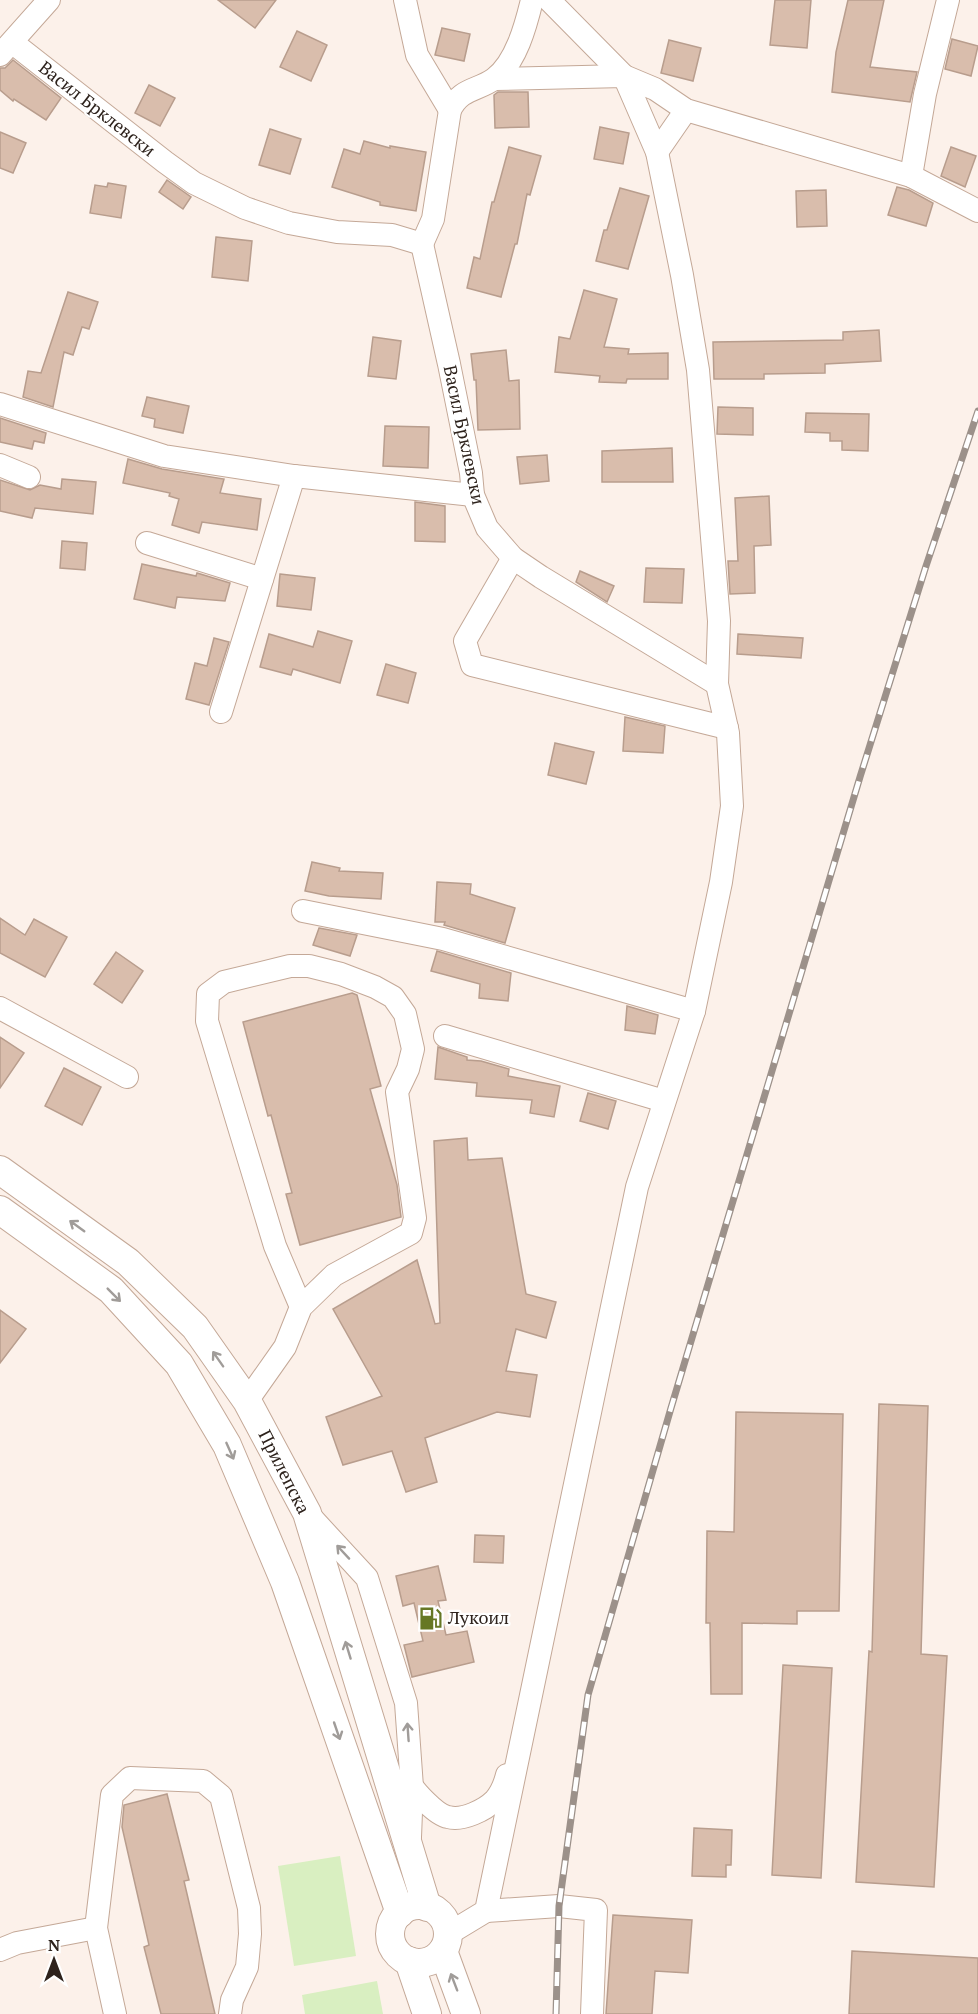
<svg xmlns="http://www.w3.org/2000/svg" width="978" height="2014" font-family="'PT Serif',serif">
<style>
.green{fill:#d9efc1}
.building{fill:#d9bdac;stroke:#b89d8d;stroke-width:1.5}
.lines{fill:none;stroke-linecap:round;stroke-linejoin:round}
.minor-casing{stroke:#c4a897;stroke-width:24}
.major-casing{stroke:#c4a897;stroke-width:30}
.minor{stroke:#fff;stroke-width:22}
.major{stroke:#fff;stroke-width:28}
.rail-casing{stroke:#9c918a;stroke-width:7}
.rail{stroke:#fff;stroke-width:4.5;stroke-dasharray:14;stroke-linecap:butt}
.oneway{stroke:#a09c99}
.labels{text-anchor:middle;stroke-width:4.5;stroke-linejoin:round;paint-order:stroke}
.street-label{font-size:18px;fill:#2d221c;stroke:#fff}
.poi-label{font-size:18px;fill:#2d221c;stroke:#fff;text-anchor:start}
</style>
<rect width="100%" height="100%" fill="#fcf1ea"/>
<g class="green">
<path d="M340,1856L356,1956L294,1966L278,1866Z"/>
<path d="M377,1981L383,2014H305L302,1995Z"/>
</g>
<g class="building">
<path d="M218,0H276L255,28Z"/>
<path d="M775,0H811L807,48L770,45Z"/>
<path d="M848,0H884L870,67L917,72L910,102L832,92L836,52Z"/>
<path d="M442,28L470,34L464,61L435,55Z"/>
<path d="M297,31L327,45L311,81L280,67Z"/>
<path d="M952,39L978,46L971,76L945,69Z"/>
<path d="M669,40L701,48L693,81L661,73Z"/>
<path d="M13,60L61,98L46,120L14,99L13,101L0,90V68H5Z"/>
<path d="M149,85L175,98L160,126L135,113Z"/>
<path d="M498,92H528L529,127L495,128L494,95Z"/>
<path d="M600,127L629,133L623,164L594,159Z"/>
<path d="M270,129L301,139L290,174L259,165Z"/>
<path d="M0,132L26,143L13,173L0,168Z"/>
<path d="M364,141L390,148V146L426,152L416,211L380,205V202L332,187L344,149L360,154Z"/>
<path d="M509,147L541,156L530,195L527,194L517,244H515L501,297L467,288L474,257L480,259L492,202H494Z"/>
<path d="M951,147L976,156L965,187L941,176Z"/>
<path d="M167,180L191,197L183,209L159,192Z"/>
<path d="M108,183L126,186L121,218L90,213L95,185L107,187Z"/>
<path d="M897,187L909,190L933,203L926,226L888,215Z"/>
<path d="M620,188L649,196L628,269L596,261L604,230H607Z"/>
<path d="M826,190L827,226L797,227L796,191Z"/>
<path d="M216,237L252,241L248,281L212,277Z"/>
<path d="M584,290L617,299L604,347L629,349L628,354L668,353V379H627L626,383L599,382L600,376L555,372L559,337L570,339Z"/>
<path d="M68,292L98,302L89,329L82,327L73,355L64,352L53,407L23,397L28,371L41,373Z"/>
<path d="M879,330L881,361L825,364V373L764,374V379H714L713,342L843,340V332Z"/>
<path d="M373,337L401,341L396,379L368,376Z"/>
<path d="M506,350L509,381L519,380L520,429L478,430L476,380H474L471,354Z"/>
<path d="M147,397L189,406L183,433L154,427L155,419L142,416Z"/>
<path d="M718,407L753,408V435L717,434Z"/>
<path d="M806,413L869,414L868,451L842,450V441H830V433L805,432Z"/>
<path d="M0,418L46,433L44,443L34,441L32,449L0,442Z"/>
<path d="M385,426L429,427L428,468L383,466Z"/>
<path d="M672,448L673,482H602V451Z"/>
<path d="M547,455L549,481L520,484L517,457Z"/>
<path d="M128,459L162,469L224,479L220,493L261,499L257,530L202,522L199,533L172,525L179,499L169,496L170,493L123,483Z"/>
<path d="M62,479L96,482L93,514L35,508L32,518L0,511V480L30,490L40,485L61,489Z"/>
<path d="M769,496L771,545L754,546L755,593L730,594L728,561H738L735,498Z"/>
<path d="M415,502L445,506V542L415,541Z"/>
<path d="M62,541L87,543L85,570L60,568Z"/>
<path d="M142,564L196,576L197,573L230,583L225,601L177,597L175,608L134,599Z"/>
<path d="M646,568L684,569L682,603L644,602Z"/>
<path d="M580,571L614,586L607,602L576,582Z"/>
<path d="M280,574L315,578L311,610L277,606Z"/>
<path d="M318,631L352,641L340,683L293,669L291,675L260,667L269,634L313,647Z"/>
<path d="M738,634L803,638L801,658L737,654Z"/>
<path d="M214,638L229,642L209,705L186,699L195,663L207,666Z"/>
<path d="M386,664L416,673L408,703L377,695Z"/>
<path d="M625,717L665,726L663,753L623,751Z"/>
<path d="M555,743L594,752L586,784L548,775Z"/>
<path d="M312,862L340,868L339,871L383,873L381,899L329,896L305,891Z"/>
<path d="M437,882L471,884L470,894L515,908L505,943L444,925L445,922H435Z"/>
<path d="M0,918L25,935L34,919L67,937L45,977L0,953Z"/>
<path d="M319,928L357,935L350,956L313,945Z"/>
<path d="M437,951L511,973L508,1001L479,998L480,984L431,971Z"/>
<path d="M116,952L143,971L122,1003L94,984Z"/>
<path d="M352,993L357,995L381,1086L370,1089L397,1185L401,1217L300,1245L286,1194L292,1193L271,1115L268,1116L243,1022Z"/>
<path d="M627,1006L658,1015L655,1034L625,1030Z"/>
<path d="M0,1037L24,1053L0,1088Z"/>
<path d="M438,1047L467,1057V1060L481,1061L509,1069L508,1076L560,1086L554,1117L530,1113L532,1100L476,1096L477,1083L435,1079Z"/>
<path d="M64,1068L101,1087L82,1125L45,1106Z"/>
<path d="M588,1093L616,1101L608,1129L580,1121Z"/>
<path d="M467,1138L468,1160L502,1158L526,1294L556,1302L546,1338L516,1329L506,1371L537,1375L530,1417L497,1412L425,1438L437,1482L406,1492L392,1451L343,1465L326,1417L382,1396L333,1309L417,1260L435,1324L440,1323L434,1141Z"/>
<path d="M0,1310L26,1329L0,1363Z"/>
<path d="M879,1404L928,1406L921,1654L947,1656L934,1887L856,1882L869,1651L872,1652Z"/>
<path d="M736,1412L843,1414L839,1611H797V1624L742,1623V1694H711L710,1623H706L707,1531L734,1532Z"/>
<path d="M475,1535L504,1536L503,1563L474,1562Z"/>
<path d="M438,1566L446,1600L438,1601L446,1635L467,1631L474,1662L412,1677L404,1645L423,1641L414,1603L403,1606L396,1576Z"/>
<path d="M783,1665L832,1668L821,1878L772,1875Z"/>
<path d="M167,1794L189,1880L184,1881L215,2014H161L144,1947L149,1945L122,1827L124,1805Z"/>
<path d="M694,1828L732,1830L731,1865H726V1877L692,1876Z"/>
<path d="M613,1915L692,1920L688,1973L655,1971L652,2014H606Z"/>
<path d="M852,1951L978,1958V2014H849Z"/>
</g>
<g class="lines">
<defs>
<g id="minor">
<path d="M405,0L417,55L450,110"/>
<path d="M13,43L165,162L194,183L245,208L289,223L337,232L392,235L422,244L433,219L450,110C461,88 477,91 494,79C516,63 526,25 532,0"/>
<path d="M0,55L49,0"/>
<path d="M495,79L624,76L655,89L686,110L911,176L978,211"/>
<path d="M657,152L686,110"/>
<path d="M911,176L925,94L948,0"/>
<path d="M422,244L449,364L471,473L473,495L487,528L513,558L541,577L717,684"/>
<path d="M0,404L164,456L294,476L473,495"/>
<path d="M0,465L29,477"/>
<path d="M147,543L262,579"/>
<path d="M513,558L465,641L472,665L727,728"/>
<path d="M221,712L294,476"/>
<path d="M303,911L443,939L694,1011"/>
<path d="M0,1008L127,1077"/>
<path d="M445,1036L664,1101"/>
<path d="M247,1401L285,1347L301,1307L334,1275L411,1233L415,1218L397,1092L408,1069L413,1049L405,1014L393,997L375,987L341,974L309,966H290L224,982L208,994L207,1021L275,1246L301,1307"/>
<path d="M309,1515L367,1578L406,1703L412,1787L410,1837"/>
<path d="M408,1780C414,1791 436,1815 448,1817C463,1821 485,1810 495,1800C501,1793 505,1783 507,1775"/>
<path d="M486,1911L559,1906L596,1910L592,2014"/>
<path d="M448,1934L486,1911L637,1187L694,1011L721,882L732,806L728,733L717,684L719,621L698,370L682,275L657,152L624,76L549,0"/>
<path d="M0,1950L17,1943L96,1928"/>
<path d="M115,2014L96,1928L112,1795L130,1778L203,1781L221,1796L249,1908L250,1934L247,1967L232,2000L230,2014"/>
</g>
<g id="major">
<path d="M0,1170L128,1262L195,1327L247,1401L307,1513L427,1907"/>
<path d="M0,1210L111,1290L179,1364L227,1445L285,1582L400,1913"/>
<circle cx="419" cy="1934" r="29"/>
<path d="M443,1951L466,2014"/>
<path d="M409,1961L427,2014"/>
</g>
</defs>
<use href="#minor" class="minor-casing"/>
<use href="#major" class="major-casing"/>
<use href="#minor" class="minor"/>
<use href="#major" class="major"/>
<defs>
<path id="rail" d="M556,2014L559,1906L588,1695L671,1408L860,777L926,566L978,411"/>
</defs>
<use href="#rail" class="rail-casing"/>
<use href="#rail" class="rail"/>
</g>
<defs><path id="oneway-shaft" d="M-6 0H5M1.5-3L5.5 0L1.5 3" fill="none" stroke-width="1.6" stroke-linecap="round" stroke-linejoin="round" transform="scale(1.5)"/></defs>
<g class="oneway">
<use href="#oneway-shaft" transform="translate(77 1226) rotate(-144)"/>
<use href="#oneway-shaft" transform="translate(114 1295) rotate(45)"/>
<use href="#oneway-shaft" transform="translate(218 1359) rotate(-125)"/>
<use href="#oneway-shaft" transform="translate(230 1451) rotate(66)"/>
<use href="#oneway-shaft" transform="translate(343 1552) rotate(-133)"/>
<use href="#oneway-shaft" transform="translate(348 1650) rotate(-107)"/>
<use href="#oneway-shaft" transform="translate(337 1731) rotate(71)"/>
<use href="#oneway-shaft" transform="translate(408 1732) rotate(-94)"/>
<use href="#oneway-shaft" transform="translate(454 1982) rotate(-111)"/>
</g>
<defs>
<symbol id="fuel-bare" viewBox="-9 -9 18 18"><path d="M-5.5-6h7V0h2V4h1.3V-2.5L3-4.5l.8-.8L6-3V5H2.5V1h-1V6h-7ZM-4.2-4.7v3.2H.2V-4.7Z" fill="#667724" stroke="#fff" stroke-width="2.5" paint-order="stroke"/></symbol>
</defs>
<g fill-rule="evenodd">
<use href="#fuel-bare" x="414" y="1602" width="33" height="33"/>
</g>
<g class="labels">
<g class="street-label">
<text transform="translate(97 109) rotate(38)" y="6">Васил Брклевски</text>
<text transform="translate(464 435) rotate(78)" y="6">Васил Брклевски</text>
<text transform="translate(284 1472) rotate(63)" y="6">Прилепска</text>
</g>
<g class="poi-label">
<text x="448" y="1624">Лукоил</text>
</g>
</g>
<g transform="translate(54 1960)" stroke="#ffffff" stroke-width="4.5" paint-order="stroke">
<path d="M0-4.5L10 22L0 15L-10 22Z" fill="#2d221c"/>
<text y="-9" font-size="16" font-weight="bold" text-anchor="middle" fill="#2d221c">N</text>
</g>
</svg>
